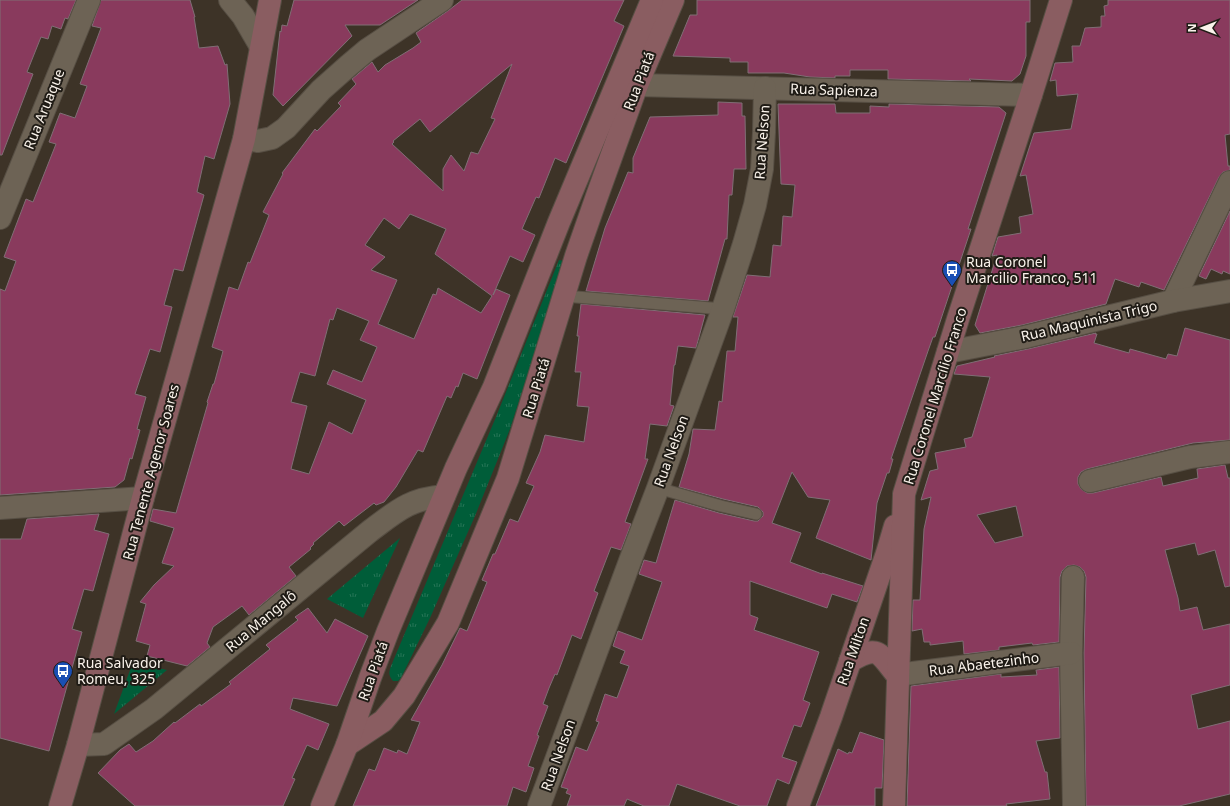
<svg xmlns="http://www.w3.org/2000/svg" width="1230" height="806" font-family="'Noto Sans',sans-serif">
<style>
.park{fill:url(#park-tufts)}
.building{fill:#893a5d;stroke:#806e75;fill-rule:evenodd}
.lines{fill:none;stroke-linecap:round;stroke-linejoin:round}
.lane-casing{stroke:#574f44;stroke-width:13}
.street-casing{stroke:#574f44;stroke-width:24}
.secondary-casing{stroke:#574f44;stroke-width:24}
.lane{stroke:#6d6355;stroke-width:11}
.street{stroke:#6d6355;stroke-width:22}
.secondary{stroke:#8a5d61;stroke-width:22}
.labels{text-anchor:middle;stroke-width:4;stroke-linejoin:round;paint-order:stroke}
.street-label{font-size:14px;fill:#faf3eb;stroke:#201c16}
.poi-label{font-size:14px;fill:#faf3eb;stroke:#201c16;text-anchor:start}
</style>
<defs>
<pattern id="park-tufts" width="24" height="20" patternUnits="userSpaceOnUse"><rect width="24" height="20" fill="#005d39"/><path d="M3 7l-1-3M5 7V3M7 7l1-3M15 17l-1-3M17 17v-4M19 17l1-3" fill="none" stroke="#267556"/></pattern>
</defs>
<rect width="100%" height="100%" fill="#3d3327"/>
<g class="park">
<path d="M559,260L564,261L510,429L475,516L430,618L401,678L398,681H393C388,675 389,672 391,666L496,417Z"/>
<path d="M400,538L363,618L327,599Z"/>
<path d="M133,662L167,670L114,714Z"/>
</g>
<g class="building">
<path d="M0,0H76L68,19L65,18L61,29L52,26L48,39L41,37L27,72L33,74L2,155H0Z"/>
<path d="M101,0H190L195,17H194L199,48L218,46L225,65L227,64L230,104L214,159L205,156L197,192L204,195L183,271L174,269L164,305L172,307L160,352L150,349L135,394L146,397L137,429L140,430L132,459L130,458L124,480L115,487L0,495V289L5,291L16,261L4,257L26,199L33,202L56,144L49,142L60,113L75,118L87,86L80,84L101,28L92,26Z"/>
<path d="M294,0H418L380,25H345L352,36L283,106L273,95L280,31L281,32L282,25L287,26Z"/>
<path d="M462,0H624L614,21L624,26L566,163L555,158L539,198L536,197L522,229L535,235L523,262L510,256L493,295L496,289L510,295L477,379L463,373L458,387L456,386L451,398L447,396L423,452L418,450L396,487L384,502L376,505L374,503L344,526L339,521L313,543L314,544L310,548L311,549L289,567L296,576L249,615L242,606L213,627L207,643L210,647L187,666L147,656L150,645L136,641L146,604L140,602L154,585L174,566L162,563L174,528L150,521L153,509L176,513L208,403L207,402L213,384H214L223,351L212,347L229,287L238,290L248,262L250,263L269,215L263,212L283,174L282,173L315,129L317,131L341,106L338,103L356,84L352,79L372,62L378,72L385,65L413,48L421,42L416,33L449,10ZM512,64L491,118L495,119L478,154L471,152L464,171L451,155L443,169V191L392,144L394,142L393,141L420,119L430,132ZM410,214L446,229L435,254L492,296L481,313L438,288L436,295L433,294L414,339L378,324L397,280L371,270L385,257L365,245L384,218L399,229ZM337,308L369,321L360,340L377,347L362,382L333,370L327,384L366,400L352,434L329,422L309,474L291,469L307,406L291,402L300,372L315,376L330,319L333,320Z"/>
<path d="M697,0H1030V22H1026V56L1020,74L1012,81L969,79L971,81L888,79V70H850V76H835V78L810,77L784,73H748V62H730V58L673,56L690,15H697Z"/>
<path d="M1108,0H1230V134L1225,135L1228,166H1230V170L1223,172L1219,177L1164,290L1141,282L1139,287L1115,279L1106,304L1022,325L980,333L975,325L997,255L992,256L998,237L1021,233L1019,217L1033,214L1026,175L1020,176L1034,133L1071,129L1078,94L1057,96L1056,80L1050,81L1055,63L1073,62L1072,46H1080L1085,28L1101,27V16H1105L1104,6L1108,5Z"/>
<path d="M718,102L742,103V116H745L746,169H734L732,195H729L727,239H725L708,301L586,291L605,228L628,172L633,173V158L650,117L718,115Z"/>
<path d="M778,104H835L836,113H870V106L889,107V104H890L999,107L1006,113L968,229H971L935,337H933L928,351L891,459H893L889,473H887L877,503L871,560L816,538L830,500L808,497L792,472L772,523L801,533L790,562L822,574V573L863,586L857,602L832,594L827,608L750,581V615L758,618L754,630L819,652L803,700L810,703L801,727L794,725L782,757L797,762L789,784L777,779L767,806H740L677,784L669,806H644L627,799L624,806H567L571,795L566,793L568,789L561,787L576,747L587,751L599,722L596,721L605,694L617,698L629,666L620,663L625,651L613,646L618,631L642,640L654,605L662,582L639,574L644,560L656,563L675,500L719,513L754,521H758L763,516V512L758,507L723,499L679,487L689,454L693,429L715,430L719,401L722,402L727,351H735L738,317H733L747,275L770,277L773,245L781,246L783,216L792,217L795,185L781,184Z"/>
<path d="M1230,211V274L1223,271L1222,274L1211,269L1206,279L1199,276Z"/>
<path d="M581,304L705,315L696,348L678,346L675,365H674L670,405L674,406L667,426L650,424L645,459H648L625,522L631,524L621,550L611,547L594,591L598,593L581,639L572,635L557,675L555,674L549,688L543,704L548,706L537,735L539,736L528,766L534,768L526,792L513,787L507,806H353L369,769L375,771L384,748L397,753L398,750L407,754L420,722L411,720L442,665L460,628L467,631L487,582L482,580L493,554H495L510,519L518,522L534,486L526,483L540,452L545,435L584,442L589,407L577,406L581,372H575L579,336H577Z"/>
<path d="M1185,328L1230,340V440L1193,443L1087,469L1081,472L1078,477V484L1081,489L1087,493H1093L1161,477L1163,486L1198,478L1197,469L1225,465L1228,478H1230V586L1225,587L1215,550L1198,555L1195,543L1165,550L1178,598L1180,611L1197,607L1203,630L1230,624V685L1191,695L1198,729L1230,721V794L1179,806H1086L1084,653L1086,577L1084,571L1080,567L1074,565L1067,566L1062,571L1060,577L1059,642L1033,645L1032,643L999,647V650L964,654L963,641L930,645V642H924L922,629L912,631L913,600H920L924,529L931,497L921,500L930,471L938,469L935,453L966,447L964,439L972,437L990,377L954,374L957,366L995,357L994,356L1028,349L1096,333L1095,334H1097L1094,343L1129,353L1130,349L1166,359L1168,354L1177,356ZM1016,506L1023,536L995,543L977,515Z"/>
<path d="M99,514L94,530L109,534L93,591L84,589L72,629L82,632L49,751L0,738V539H21L27,519Z"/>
<path d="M308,608L327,633L335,619L368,636L337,706L293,698L290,709L329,724L318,750L307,745L292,778L295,779L283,806H135L98,773L120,750L129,744L136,752L153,741L174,722L175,723L200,704L201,706L231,684L229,682L270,649L266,645L298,620L295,617Z"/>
<path d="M1059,667L1060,738L1036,741L1045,772H1047L1050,799L1006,804L1007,806H907L911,686L1001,674V677L1037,675L1036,670Z"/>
<path d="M860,732L884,740L882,788H875V806H816L838,749L848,754L849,752L852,753Z"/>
</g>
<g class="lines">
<defs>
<g id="lane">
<path d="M564,296L723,309"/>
<path d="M658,488L721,506L756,514"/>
</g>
<g id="street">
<path d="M230,0L243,16L261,47"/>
<path d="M637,85L1031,95"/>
<path d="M244,139L258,141L272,138L286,128L321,90L348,66L367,50L442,0"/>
<path d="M0,218L89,0"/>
<path d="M1173,301L1230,182"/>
<path d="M948,352L1025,337L1173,301L1230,291"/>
<path d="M1090,481L1190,457L1230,452"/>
<path d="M0,508L143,498"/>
<path d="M1073,577L1071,653L1074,806"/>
<path d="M897,675L1071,653"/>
<path d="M78,745L104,744L154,709L370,531C397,511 409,499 444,496"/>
<path d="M539,806L633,553L658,488L723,309L744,244L755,205L762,169L764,132L765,88"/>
</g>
<g id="secondary">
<path d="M850,661C879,645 878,652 897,675"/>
<path d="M347,745L383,721L404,696L448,623L508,478L576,256L597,196L637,85L673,0"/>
<path d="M60,806L78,745L143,498L244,139L270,0"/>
<path d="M322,806L347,745L370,678L388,631L456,468L494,387L559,222L652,0"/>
<path d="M798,806L831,717L887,553L895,526"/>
<path d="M894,806L904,494L958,319L1031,95L1061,0"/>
</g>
</defs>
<use href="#lane" class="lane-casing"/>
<use href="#street" class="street-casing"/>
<use href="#secondary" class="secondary-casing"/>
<use href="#lane" class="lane"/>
<use href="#street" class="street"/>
<use href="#secondary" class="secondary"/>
</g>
<defs>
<symbol id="bus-pin" viewBox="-11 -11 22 30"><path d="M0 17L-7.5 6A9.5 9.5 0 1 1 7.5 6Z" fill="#1a4fb4" stroke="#201c16"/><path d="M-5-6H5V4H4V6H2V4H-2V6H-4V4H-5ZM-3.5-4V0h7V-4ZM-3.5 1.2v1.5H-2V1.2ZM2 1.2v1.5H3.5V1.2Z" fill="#fff"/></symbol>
</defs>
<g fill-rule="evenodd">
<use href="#bus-pin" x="941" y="259" width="22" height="30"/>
<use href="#bus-pin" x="52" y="660" width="22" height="30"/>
</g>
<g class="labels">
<g class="street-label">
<text transform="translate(639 81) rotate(-69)" y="5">Rua Piatá</text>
<text transform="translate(834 90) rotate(2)" y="5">Rua Sapienza</text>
<text transform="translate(44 109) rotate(-68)" y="5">Rua Aruaque</text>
<text transform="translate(762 142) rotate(-86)" y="5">Rua Nelson</text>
<text transform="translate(1089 321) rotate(-13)" y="5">Rua Maquinista Trigo</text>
<text transform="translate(536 388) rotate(-73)" y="5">Rua Piatá</text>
<text transform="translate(935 396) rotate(-73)" y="5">Rua Coronel Marcílio Franco</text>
<text transform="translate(671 451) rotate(-70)" y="5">Rua Nelson</text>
<text transform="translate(151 472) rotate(-75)" y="5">Rua Tenente Agenor Soares</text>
<text transform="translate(261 621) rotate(-40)" y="5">Rua Mangalô</text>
<text transform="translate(853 651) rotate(-71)" y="5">Rua Milton</text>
<text transform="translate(984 664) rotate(-7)" y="5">Rua Abaetezinho</text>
<text transform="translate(373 671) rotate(-70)" y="5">Rua Piatá</text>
<text transform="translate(558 755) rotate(-70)" y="5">Rua Nelson</text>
</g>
<g class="poi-label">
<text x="966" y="267">Rua Coronel<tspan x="966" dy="16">Marcilio Franco, 511</tspan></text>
<text x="77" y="668">Rua Salvador<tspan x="77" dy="16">Romeu, 325</tspan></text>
</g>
</g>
<g transform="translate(1202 28) rotate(270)" stroke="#201c16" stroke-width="3" paint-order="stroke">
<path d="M0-3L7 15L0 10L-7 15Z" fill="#faf3eb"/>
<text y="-6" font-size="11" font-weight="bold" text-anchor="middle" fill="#faf3eb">N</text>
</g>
</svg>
